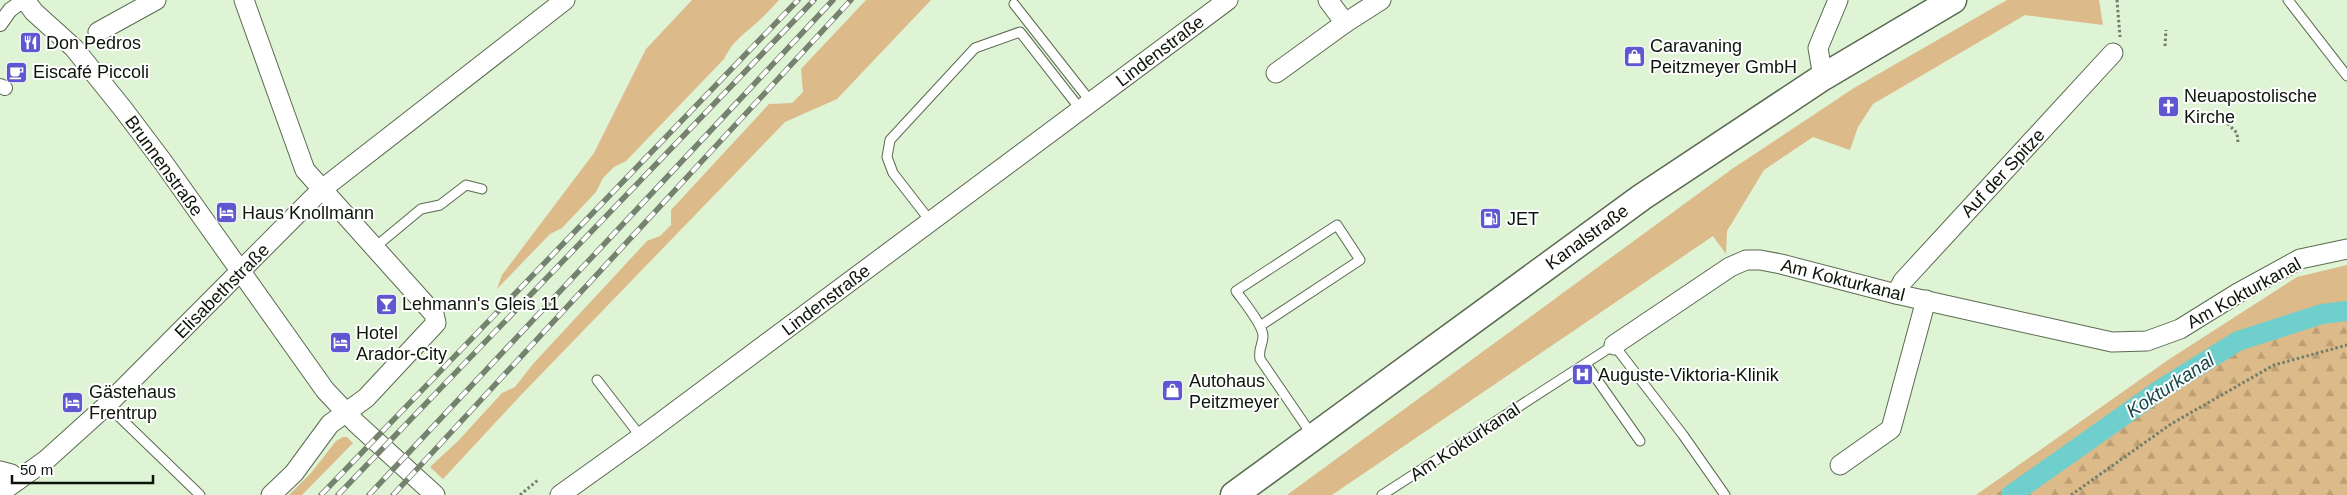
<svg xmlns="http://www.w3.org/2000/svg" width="2347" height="495" font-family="Helvetica,sans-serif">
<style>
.grass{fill:#dcba89}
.forest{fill:url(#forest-firs)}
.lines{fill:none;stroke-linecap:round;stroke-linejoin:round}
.canal{stroke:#6fcfcd;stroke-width:20}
.service-casing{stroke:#5a6b51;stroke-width:11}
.pedestrian-casing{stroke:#5a6b51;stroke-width:16}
.minor-casing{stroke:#5a6b51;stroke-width:21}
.secondary-casing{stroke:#5a6b51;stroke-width:29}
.path{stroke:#717e6b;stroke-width:3;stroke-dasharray:2.5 2.5;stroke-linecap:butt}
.service{stroke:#fff;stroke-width:9}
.pedestrian{stroke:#fff;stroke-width:14}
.minor{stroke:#fff;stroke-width:19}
.secondary{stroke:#fff;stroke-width:26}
.rail-casing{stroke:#74826e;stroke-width:5.5}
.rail{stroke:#fff;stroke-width:4;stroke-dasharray:11;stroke-linecap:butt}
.labels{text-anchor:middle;stroke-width:4;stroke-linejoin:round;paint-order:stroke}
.poi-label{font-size:18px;fill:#0d140a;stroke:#fff;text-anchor:start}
.street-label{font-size:18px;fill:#0d140a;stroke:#fff}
.water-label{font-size:19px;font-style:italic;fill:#184544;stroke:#fff}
</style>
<defs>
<pattern id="forest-firs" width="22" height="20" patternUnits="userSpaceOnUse" patternTransform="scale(1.25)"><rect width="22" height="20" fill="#dcba89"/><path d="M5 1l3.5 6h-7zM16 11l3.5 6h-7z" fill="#bc9f75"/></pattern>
</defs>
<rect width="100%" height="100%" fill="#dff3d5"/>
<g class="grass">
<path d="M692,0H779C771,9 762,18 753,26C739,38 733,42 724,59L626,161L614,167L603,178L596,192L562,228L550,234L497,289L502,275L594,153L646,49Z"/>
<path d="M866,0H931L837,99L785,122L521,395L443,479L430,467L458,441L502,393L515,387L533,364L647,241L660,236L671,225V210L769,104L792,103L803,92L801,69Z"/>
<path d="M2007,0H2099L2103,25L2025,15L1873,104L1858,127L1850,150L1813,137L1764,170L1727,231L1726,254L1713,236L1332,495H1287L1732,169L1854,88Z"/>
<path d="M2347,265V303L2323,308L2236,337L1994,495H1976L2168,360L2297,277Z"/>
<path d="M343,437H347L353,443L302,495H289L311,473L336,441Z"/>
</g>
<path class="forest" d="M2347,303V495H1994L2236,337L2323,308Z"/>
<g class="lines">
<path class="canal" d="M2011,495L2161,389L2238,341L2322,314L2347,311"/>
<defs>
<g id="service">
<path d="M2288,0L2347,76"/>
<path d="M1014,4L1091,102"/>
<path d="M931,222L893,173L887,157L890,140L975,48L1020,32L1081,110"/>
<path d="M374,248L421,209L440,205L466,185L482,189"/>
<path d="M1260,326L1360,260L1337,225L1236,291C1243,301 1263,325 1263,336C1263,345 1258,348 1260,359L1312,435"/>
<path d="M1586,364L1640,441"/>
<path d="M597,380L641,437"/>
<path d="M107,405L200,495"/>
<path d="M1382,495L1614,345L1683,435L1725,495"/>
</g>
<g id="pedestrian">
<path d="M0,24L10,10L24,0"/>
<path d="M0,86L5,88"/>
</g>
<g id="minor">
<path d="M25,0L34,12L74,48L123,109L163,162L325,390L356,423L435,495"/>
<path d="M244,0L305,170L434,314L436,323L366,398L330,424L294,473L271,495"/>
<path d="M1345,23L1381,0"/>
<path d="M98,32L156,0"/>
<path d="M1276,73L1345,23L1328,0"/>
<path d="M1823,77L1818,48L1838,0"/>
<path d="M1896,294L1903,281L2113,53"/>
<path d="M1614,345L1730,267L1746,260H1760L1781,264L1896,294L2112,342L2147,341L2180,329L2238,293L2300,259L2347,249"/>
<path d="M1840,465L1891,429L1926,300"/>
<path d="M0,471L11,474L18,480"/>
<path d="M0,493L46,460L107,405L321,190L565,0"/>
<path d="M560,495L641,437L1228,0"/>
</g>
<path id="secondary" d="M1234,495L1642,197L1823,77L1953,0"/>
</defs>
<use href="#service" class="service-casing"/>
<use href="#pedestrian" class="pedestrian-casing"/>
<use href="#minor" class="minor-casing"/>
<use href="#secondary" class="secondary-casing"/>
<g class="path">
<path d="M2117,0L2120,37"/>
<path d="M2165,46L2166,30"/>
<path d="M2224,120L2237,133L2238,142"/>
<path d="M520,495L538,480"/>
<path d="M2071,495L2171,424L2274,365L2347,345"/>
</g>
<use href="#service" class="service"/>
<use href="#pedestrian" class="pedestrian"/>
<use href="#minor" class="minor"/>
<use href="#secondary" class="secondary"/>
<defs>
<g id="rail">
<path d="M321,495L798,0"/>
<path d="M338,495L814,0"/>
<path d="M369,495L833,0"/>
<path d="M393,495L851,0"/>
</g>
</defs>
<use href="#rail" class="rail-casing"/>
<use href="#rail" class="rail"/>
</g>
<defs>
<symbol id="restaurant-square" viewBox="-11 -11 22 22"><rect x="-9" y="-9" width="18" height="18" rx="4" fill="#5f57cf" stroke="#fff"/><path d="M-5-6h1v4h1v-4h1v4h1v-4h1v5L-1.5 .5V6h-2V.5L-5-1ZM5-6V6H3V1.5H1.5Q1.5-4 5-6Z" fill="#fff"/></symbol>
<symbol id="shop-square" viewBox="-11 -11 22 22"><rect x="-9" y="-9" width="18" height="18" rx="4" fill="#5f57cf" stroke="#fff"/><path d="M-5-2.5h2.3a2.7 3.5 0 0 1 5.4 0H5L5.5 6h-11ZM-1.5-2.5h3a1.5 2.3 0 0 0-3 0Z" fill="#fff"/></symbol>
<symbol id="cafe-square" viewBox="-11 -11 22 22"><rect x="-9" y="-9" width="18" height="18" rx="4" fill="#5f57cf" stroke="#fff"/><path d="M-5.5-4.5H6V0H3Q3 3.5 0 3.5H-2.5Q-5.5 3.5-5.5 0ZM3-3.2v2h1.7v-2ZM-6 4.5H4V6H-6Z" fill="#fff"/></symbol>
<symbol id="church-square" viewBox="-11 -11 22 22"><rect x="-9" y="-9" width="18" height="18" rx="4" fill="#5f57cf" stroke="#fff"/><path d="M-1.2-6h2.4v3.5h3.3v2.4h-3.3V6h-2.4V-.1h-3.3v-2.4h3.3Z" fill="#fff"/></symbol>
<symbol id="hotel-square" viewBox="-11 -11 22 22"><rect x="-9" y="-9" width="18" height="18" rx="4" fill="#5f57cf" stroke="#fff"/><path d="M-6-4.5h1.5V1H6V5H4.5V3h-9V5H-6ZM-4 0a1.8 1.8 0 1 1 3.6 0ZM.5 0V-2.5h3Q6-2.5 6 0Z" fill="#fff"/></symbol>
<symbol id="fuel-square" viewBox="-11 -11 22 22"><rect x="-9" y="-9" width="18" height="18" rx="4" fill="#5f57cf" stroke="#fff"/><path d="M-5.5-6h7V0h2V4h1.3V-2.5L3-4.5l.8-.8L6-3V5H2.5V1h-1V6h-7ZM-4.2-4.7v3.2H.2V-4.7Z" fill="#fff"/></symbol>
<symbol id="bar-square" viewBox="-11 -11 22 22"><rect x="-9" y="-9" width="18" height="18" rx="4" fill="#5f57cf" stroke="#fff"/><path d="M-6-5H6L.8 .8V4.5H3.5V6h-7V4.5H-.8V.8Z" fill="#fff"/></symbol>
<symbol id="hospital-square" viewBox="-11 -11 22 22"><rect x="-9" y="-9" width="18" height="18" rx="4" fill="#5f57cf" stroke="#fff"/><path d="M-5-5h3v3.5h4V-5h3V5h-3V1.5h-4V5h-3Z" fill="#fff"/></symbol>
</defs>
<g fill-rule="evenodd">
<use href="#restaurant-square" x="18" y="30" width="25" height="25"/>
<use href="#shop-square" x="1622" y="44" width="25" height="25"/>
<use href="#cafe-square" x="4" y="60" width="25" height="25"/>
<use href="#church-square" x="2156" y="94" width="25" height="25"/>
<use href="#hotel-square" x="214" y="200" width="25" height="25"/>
<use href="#fuel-square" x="1478" y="206" width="25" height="25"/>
<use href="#bar-square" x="374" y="292" width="25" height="25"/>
<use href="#hotel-square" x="328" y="330" width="25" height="25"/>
<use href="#hospital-square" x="1570" y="362" width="25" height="25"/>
<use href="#shop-square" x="1160" y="378" width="25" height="25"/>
<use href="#hotel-square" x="60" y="390" width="25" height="25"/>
</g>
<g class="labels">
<g class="poi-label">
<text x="46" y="49">Don Pedros</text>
<text x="1650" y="52">Caravaning<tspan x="1650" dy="21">Peitzmeyer GmbH</tspan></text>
<text x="33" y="78">Eiscafé Piccoli</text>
<text x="2184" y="102">Neuapostolische<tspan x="2184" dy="21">Kirche</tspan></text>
<text x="242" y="219">Haus Knollmann</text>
<text x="1507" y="225">JET</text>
<text x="402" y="310">Lehmann's Gleis 11</text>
<text x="356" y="339">Hotel<tspan x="356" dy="21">Arador-City</tspan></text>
<text x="1598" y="381">Auguste-Viktoria-Klinik</text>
<text x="1189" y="387">Autohaus<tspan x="1189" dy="21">Peitzmeyer</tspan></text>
<text x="89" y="398">Gästehaus<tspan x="89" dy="21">Frentrup</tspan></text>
</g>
<g class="street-label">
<text transform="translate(1160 51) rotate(-37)" y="6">Lindenstraße</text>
<text transform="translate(164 166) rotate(54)" y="6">Brunnenstraße</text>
<text transform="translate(2003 173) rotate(-47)" y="6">Auf der Spitze</text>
<text transform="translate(1587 237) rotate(-36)" y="6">Kanalstraße</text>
<text transform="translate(1843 280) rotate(14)" y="6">Am Kokturkanal</text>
<text transform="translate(222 291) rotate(-45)" y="6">Elisabethstraße</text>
<text transform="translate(2244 293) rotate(-29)" y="6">Am Kokturkanal</text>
<text transform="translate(826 300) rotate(-37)" y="6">Lindenstraße</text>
<text transform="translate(1465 442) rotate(-33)" y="6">Am Kokturkanal</text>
</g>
<g class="water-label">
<text transform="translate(2170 385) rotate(-33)" y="7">Kokturkanal</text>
</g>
</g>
<path d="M12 475v8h141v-8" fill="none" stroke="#0d140a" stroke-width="2.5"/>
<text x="20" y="475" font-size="15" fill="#0d140a" stroke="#ffffff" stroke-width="4" paint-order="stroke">50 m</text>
</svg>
